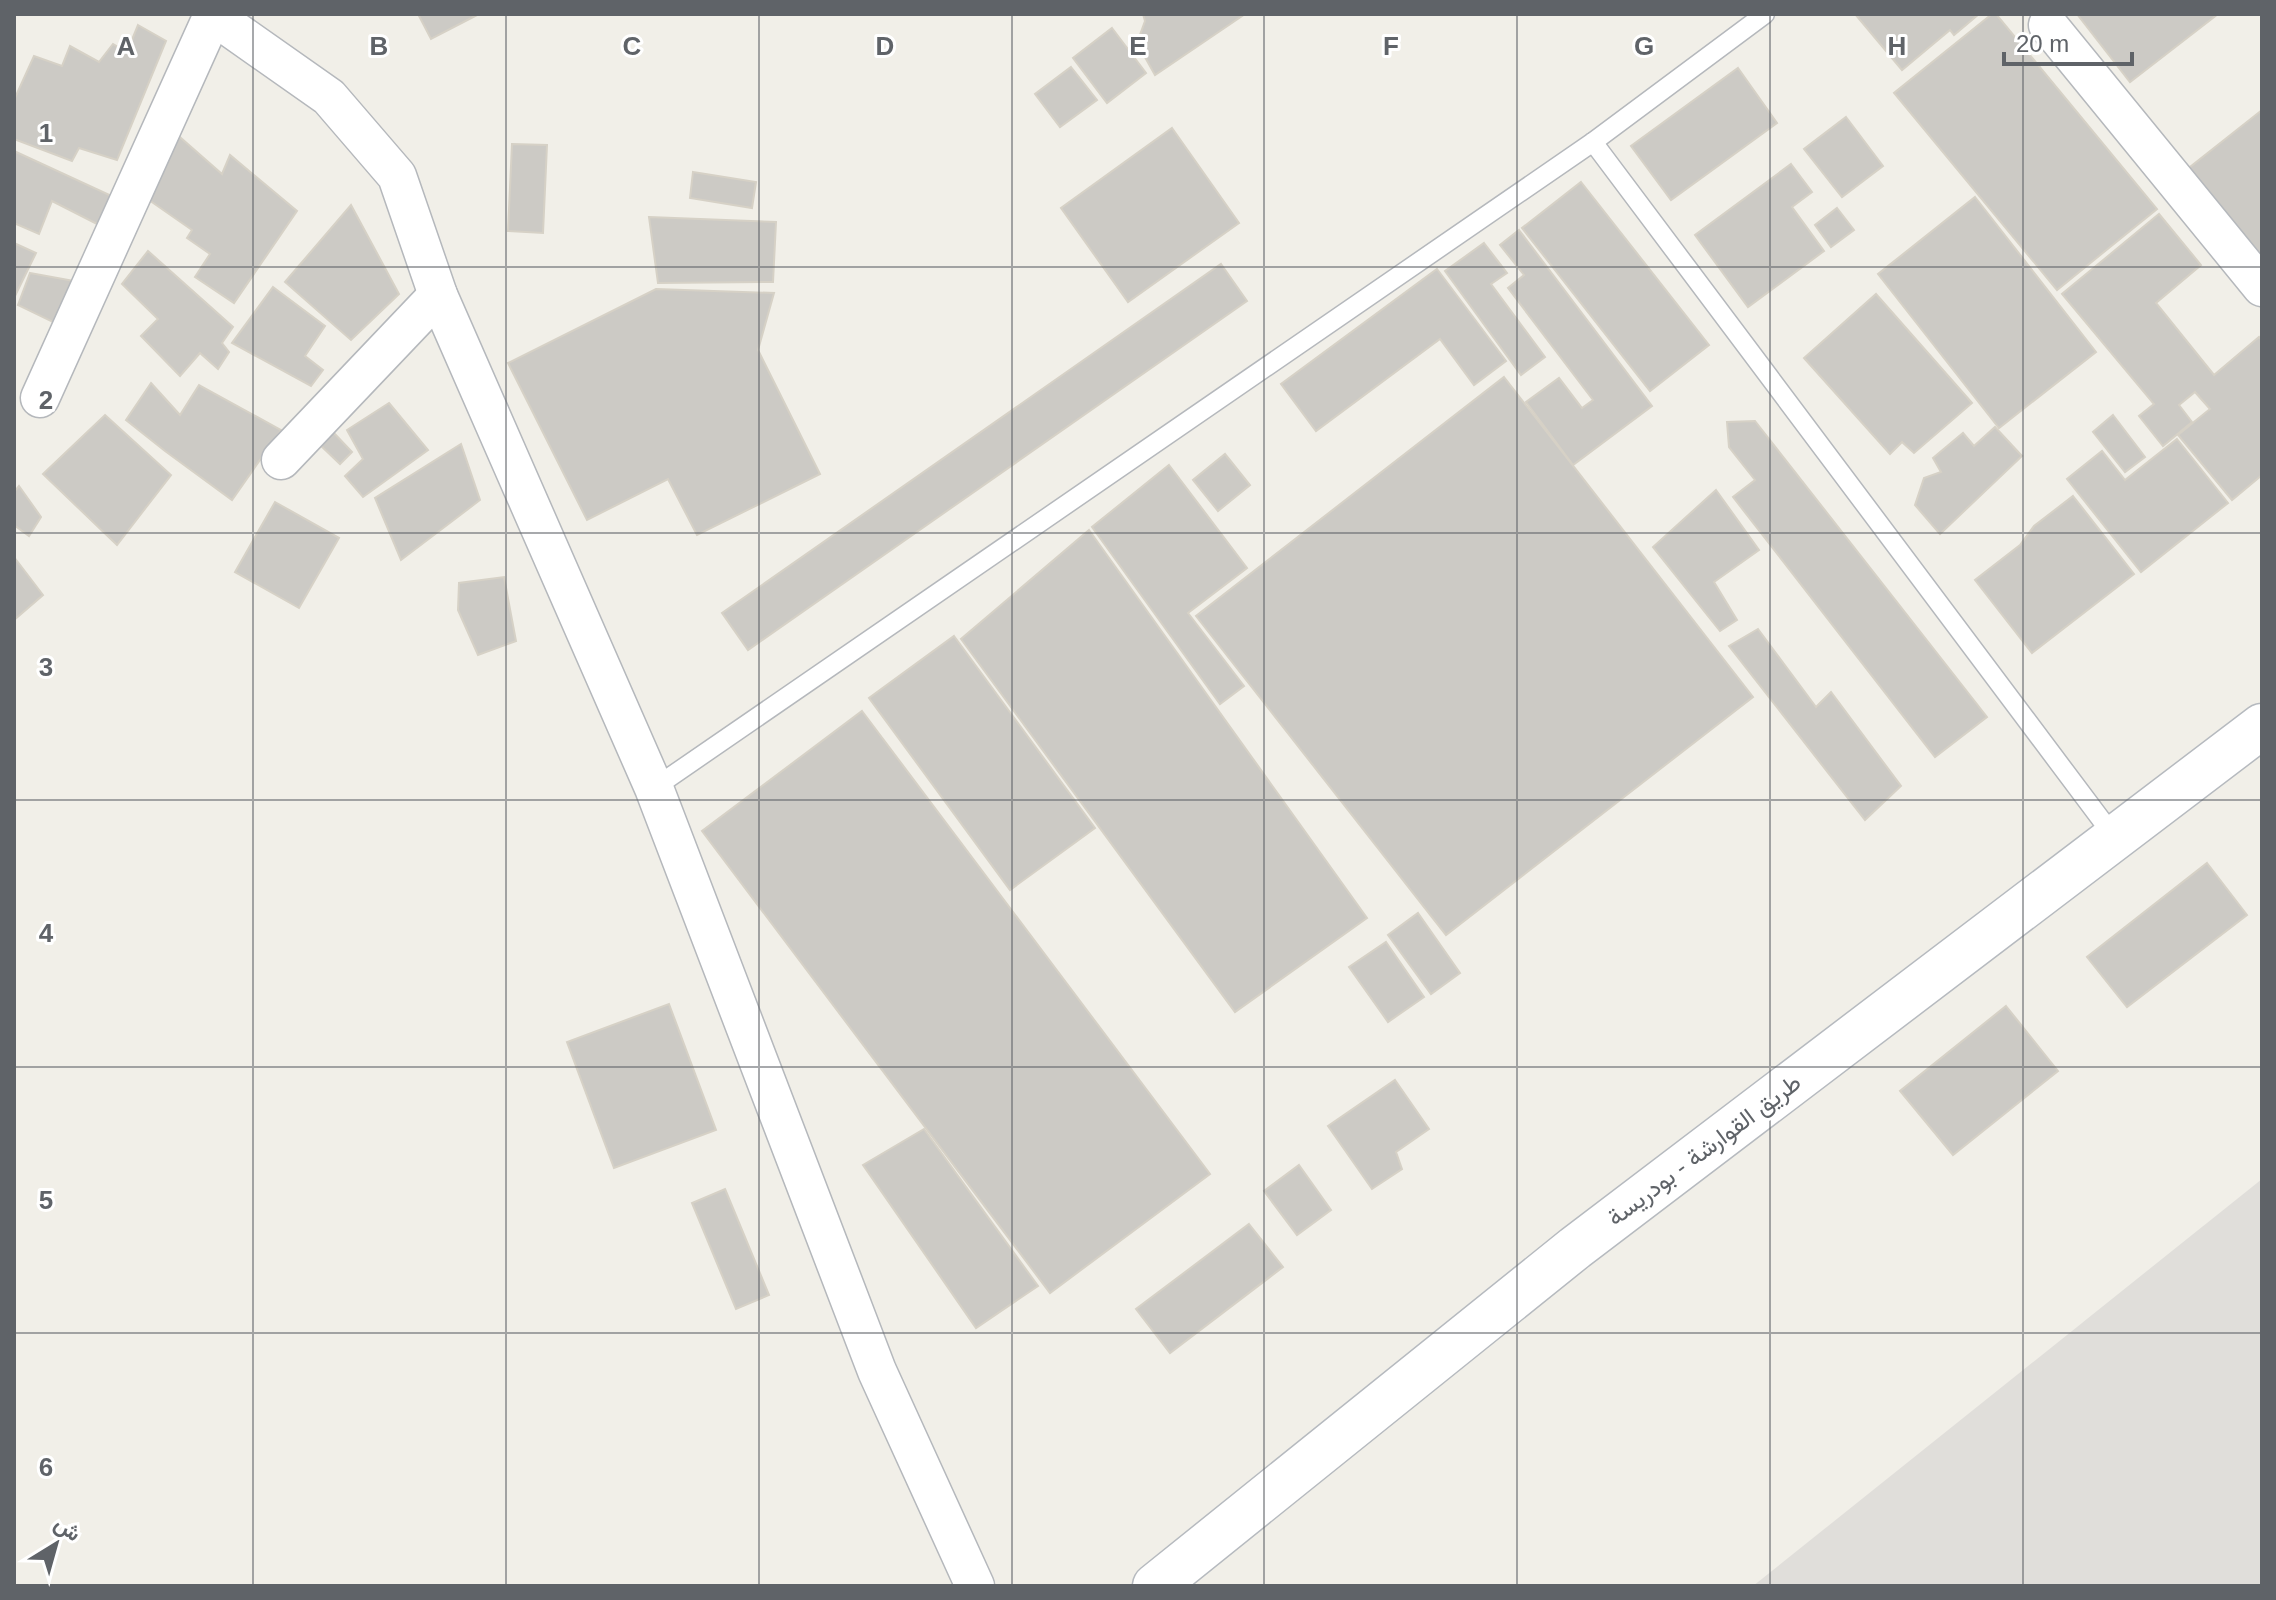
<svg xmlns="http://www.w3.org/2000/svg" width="2276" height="1600" font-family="Helvetica,Vazirmatn,sans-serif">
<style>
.industrial{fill:#e0deda}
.building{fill:#cccac5;stroke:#d6d1c6;stroke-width:2}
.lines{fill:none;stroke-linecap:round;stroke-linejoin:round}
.lane-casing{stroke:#b5b8bc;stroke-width:21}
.street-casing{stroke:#b5b8bc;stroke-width:41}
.secondary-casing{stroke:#b6babf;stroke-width:47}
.lane{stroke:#fff;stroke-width:18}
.street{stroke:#fff;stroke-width:38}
.secondary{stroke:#fff;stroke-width:44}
.grid{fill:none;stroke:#5f6368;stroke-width:2;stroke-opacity:0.55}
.labels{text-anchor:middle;stroke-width:6;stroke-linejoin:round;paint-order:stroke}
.street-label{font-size:24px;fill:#5f6368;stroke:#fff}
.grid-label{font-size:26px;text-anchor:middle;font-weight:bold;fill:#5f6368;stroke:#fff;stroke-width:6;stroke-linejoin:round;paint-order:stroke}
</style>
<rect width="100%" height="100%" fill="#f1efe8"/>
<path class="industrial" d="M2262,1179V1586H1753Z"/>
<g class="building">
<path d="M418,14H479L431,39Z"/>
<path d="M1143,14H1245L1155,75L1137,43L1145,21Z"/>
<path d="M1855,14H1979L1954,35L1950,30L1902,70Z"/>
<path d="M1992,14H1996L2157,209L2057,290L1894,93Z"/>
<path d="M2077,14H2218L2130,82Z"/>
<path d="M138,25L166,41L117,160L79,148L72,161L14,139V100L34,56L62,66L70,46L99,62L113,44L127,52Z"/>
<path d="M1112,28L1146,73L1107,103L1073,58Z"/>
<path d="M1071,67L1097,100L1060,127L1035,94Z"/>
<path d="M1738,68L1777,123L1671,200L1631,146Z"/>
<path d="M2262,110V267L2185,171Z"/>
<path d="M1846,117L1883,166L1842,197L1804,149Z"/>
<path d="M1172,128L1239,223L1128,302L1061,208Z"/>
<path d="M173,131L222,174L230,155L297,211L234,303L195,277L210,254L187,238L192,230L146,198Z"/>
<path d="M512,144L547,145L543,233L508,231Z"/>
<path d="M14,151L116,198L105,228L52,201L39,234L14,223Z"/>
<path d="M1791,164L1812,192L1792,207L1824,251L1748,307L1695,235Z"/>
<path d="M693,172L756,182L752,208L690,198Z"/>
<path d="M1581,182L1709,345L1650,391L1522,228Z"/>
<path d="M1975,197L2096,352L1999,428L1878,274Z"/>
<path d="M351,205L399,294L351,340L285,282Z"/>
<path d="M1837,208L1854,230L1831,247L1815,225Z"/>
<path d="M2159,214L2201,265L2156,303L2214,375L2259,337L2262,341V475L2232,500L2178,435L2210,409L2195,392L2179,405L2192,422L2163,446L2139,416L2154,404L2062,294Z"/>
<path d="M649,217L776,222L773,282L658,283Z"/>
<path d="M1519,230L1652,406L1573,465L1526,402L1559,378L1582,408L1593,400L1508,288L1524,275L1500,245Z"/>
<path d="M14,243L36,253L14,298Z"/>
<path d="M1484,243L1507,273L1491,284L1545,357L1521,375L1445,271Z"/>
<path d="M148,251L233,327L222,343L229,352L218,369L200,353L180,376L141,336L158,319L122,284Z"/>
<path d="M1221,264L1247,301L748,650L722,613Z"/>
<path d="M1437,269L1506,361L1474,385L1440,339L1316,431L1281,384Z"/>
<path d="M30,273L74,281L57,324L18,305Z"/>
<path d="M273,287L325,326L305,356L323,370L311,386L232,343Z"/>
<path d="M656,289L774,293L758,350L820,474L697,535L668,479L587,520L508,363Z"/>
<path d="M1876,294L1972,403L1914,453L1902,442L1890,454L1804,358Z"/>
<path d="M1504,377L1753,697L1446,935L1196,616Z"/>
<path d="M151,383L180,415L199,385L281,430L232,500L165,451L126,420Z"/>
<path d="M389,403L428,450L363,497L345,476L363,459L347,430Z"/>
<path d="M105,415L171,475L117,545L43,474Z"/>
<path d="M2113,415L2145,457L2125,472L2093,432Z"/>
<path d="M1755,421L1987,717L1935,757L1733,497L1755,480L1729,447L1727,422Z"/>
<path d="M1995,427L2022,456L1940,534L1915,505L1924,478L1941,472L1933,458L1963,433L1974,446Z"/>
<path d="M332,431L352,452L340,464L319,444Z"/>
<path d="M2177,439L2228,503L2141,572L2067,479L2102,451L2125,480Z"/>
<path d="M461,444L480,500L401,560L375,498Z"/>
<path d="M1225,454L1250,485L1218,511L1193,480Z"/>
<path d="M1169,465L1247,568L1188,613L1244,686L1220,704L1092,527Z"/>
<path d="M19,486L41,517L29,536L14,525V492Z"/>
<path d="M1716,490L1759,550L1714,582L1737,620L1720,631L1653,547Z"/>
<path d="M2073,496L2134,574L2032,653L1975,580L2020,545L2034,526Z"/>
<path d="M275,502L339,538L299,608L235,572Z"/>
<path d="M1089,530L1367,918L1235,1012L961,639Z"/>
<path d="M14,557L43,595L14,620Z"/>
<path d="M504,577L516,641L478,655L458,610L459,583Z"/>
<path d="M1758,629L1816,707L1831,692L1901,786L1865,820L1729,646Z"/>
<path d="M954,636L1095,828L1010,890L869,698Z"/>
<path d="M862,711L1210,1174L1050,1293L702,831Z"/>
<path d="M2207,863L2247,915L2127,1007L2087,957Z"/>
<path d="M1418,913L1460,973L1431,994L1388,935Z"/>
<path d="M1386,942L1424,997L1388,1022L1349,967Z"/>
<path d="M669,1004L716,1130L614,1168L567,1042Z"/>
<path d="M2006,1006L2058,1071L1953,1155L1900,1091Z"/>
<path d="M1395,1080L1429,1129L1396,1152L1402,1169L1372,1189L1328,1126Z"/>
<path d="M924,1129L1038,1286L976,1328L863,1165Z"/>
<path d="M1299,1165L1331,1210L1297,1235L1264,1191Z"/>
<path d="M725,1189L769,1295L736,1309L692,1203Z"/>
<path d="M1249,1224L1283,1267L1170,1353L1136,1309Z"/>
</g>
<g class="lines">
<defs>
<g id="lane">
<path d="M1593,142L2115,838"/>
<path d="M654,788L1593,142L1765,14"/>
</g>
<g id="street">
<path d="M211,14L329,97L397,176L438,295L654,788L877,1371L975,1586"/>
<path d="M2048,25L2262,287"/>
<path d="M40,398L213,15"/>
<path d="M281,460L438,295"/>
</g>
<path id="secondary" d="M1155,1586L1575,1248L2262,726"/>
</defs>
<use href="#lane" class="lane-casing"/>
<use href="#street" class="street-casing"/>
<use href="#secondary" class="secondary-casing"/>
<use href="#lane" class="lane"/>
<use href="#street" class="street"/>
<use href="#secondary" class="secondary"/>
</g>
<path class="grid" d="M253,14V1586M506,14V1586M759,14V1586M1012,14V1586M1264,14V1586M1517,14V1586M1770,14V1586M2023,14V1586M14,267H2262M14,533H2262M14,800H2262M14,1067H2262M14,1333H2262"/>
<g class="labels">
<g class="street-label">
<text transform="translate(1704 1150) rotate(-37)" y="8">طريق القوارشة - بودريسة</text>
</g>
</g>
<g class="grid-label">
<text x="126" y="55">A</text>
<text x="379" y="55">B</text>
<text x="632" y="55">C</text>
<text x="885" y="55">D</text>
<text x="1138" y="55">E</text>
<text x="1391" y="55">F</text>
<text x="1644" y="55">G</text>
<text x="1897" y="55">H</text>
<text x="46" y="142">1</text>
<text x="46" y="409">2</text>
<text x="46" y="676">3</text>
<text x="46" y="942">4</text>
<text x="46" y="1209">5</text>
<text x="46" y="1476">6</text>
</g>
<rect width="2276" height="1600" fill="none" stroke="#5f6368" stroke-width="32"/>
<g transform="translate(56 1544) rotate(37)" stroke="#ffffff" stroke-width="6" paint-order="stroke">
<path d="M0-6L14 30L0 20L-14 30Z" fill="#5f6368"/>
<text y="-12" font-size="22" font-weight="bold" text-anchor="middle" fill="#5f6368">ش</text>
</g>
<path d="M2004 52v12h128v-12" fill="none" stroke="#5f6368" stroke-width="4"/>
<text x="2016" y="52" font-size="24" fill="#5f6368" stroke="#ffffff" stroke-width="6" paint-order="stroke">20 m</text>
</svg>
